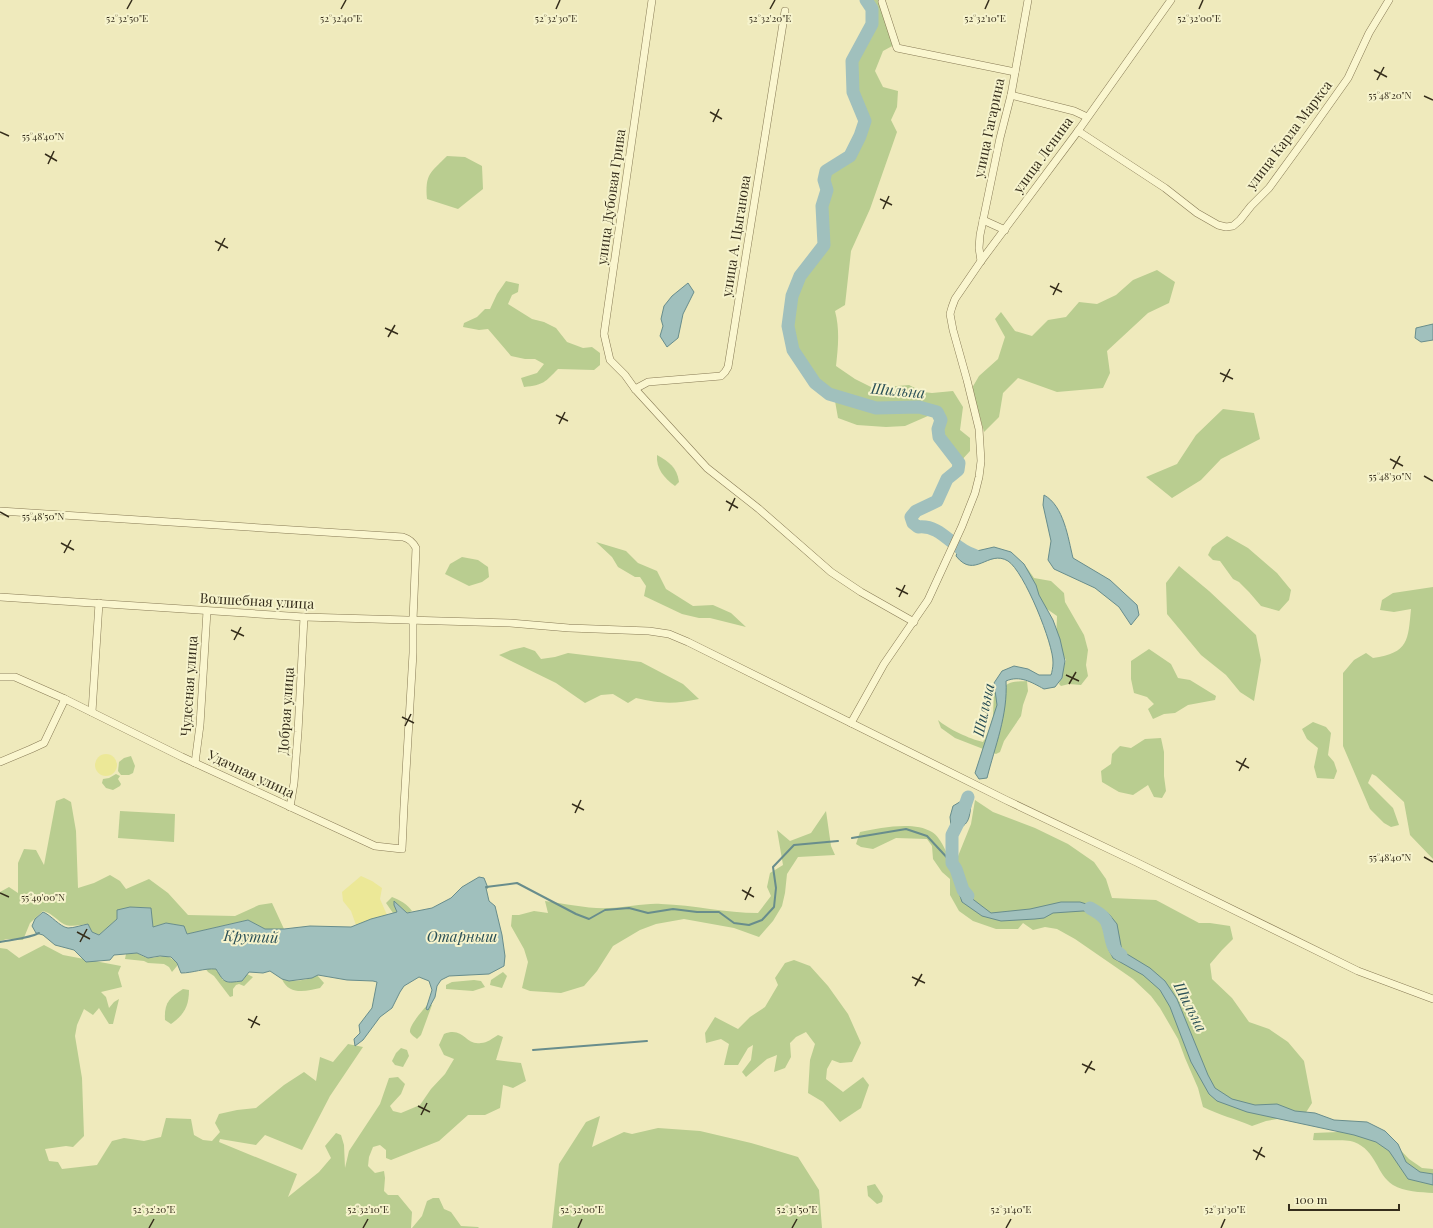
<svg xmlns="http://www.w3.org/2000/svg" width="1433" height="1228" font-family="'Playfair Display',serif">
<style>
.green{fill:#b9cd90}
.sand{fill:#ece897}
.water{fill:#a0c0bd;stroke:#688d8c}
.lines{fill:none;stroke-linecap:round;stroke-linejoin:round}
.stream{stroke:#688d8c;stroke-width:2}
.river{stroke:#a0c0bd;stroke-width:13}
.street-casing{stroke:#877a55;stroke-width:8}
.street{stroke:#faf6cf;stroke-width:7}
.ticks{fill:none;stroke:#352d1b;stroke-width:1.5}
.labels{text-anchor:middle;stroke-width:4;stroke-linejoin:round;paint-order:stroke}
.street-label{font-size:14px;fill:#352d1b;stroke:#f6f3cc}
.water-label{font-size:15px;font-style:italic;fill:#294f56;stroke:#f6f3cc}
.ticks-label{font-size:10px;text-anchor:middle;fill:#352d1b;stroke:#f6f3cc;stroke-width:4;stroke-linejoin:round;paint-order:stroke}
</style>
<rect width="100%" height="100%" fill="#efeabc"/>
<g class="green">
<path d="M866,0H881L894,45L883,51L875,71L883,87L898,91L897,107L891,120L897,132L870,209L851,251L845,305L835,311C840,330 838,348 836,366L855,379L873,388L909,385L923,392L932,393L953,391L963,407L960,430L970,438V451L959,463L939,437L938,429L941,420L937,412L905,426L886,427L857,425L838,418L835,401L829,394L815,383L793,350L788,326L792,296L800,276L824,245L822,206L827,190L824,180L826,171L850,156L860,136L865,121L853,92L852,61L856,59L872,37V9Z"/>
<path d="M447,156L465,157L482,166L483,189L458,209L427,199C425,174 430,173 447,156Z"/>
<path d="M1157,270L1175,282L1169,303L1148,313L1107,351L1110,373L1103,388L1057,392L1018,378L1003,393L999,417L984,432L972,388L979,376L998,359L1005,337L995,319L1001,312L1015,331L1032,336L1048,320L1066,317L1079,302L1097,304L1116,295L1133,280Z"/>
<path d="M506,281L519,284L518,292L512,295L508,304L532,319L544,322L556,328L567,342L583,348L592,347L600,353V365L594,370L558,369C545,382 544,385 524,387L521,378L537,373L544,364L535,359H525L511,356L488,329L479,330L463,327L464,323L477,317L485,309H490L497,294Z"/>
<path d="M1223,409L1254,413L1260,439L1221,459L1201,480L1172,498L1146,477L1177,464L1196,435Z"/>
<path d="M657,455C669,462 677,467 679,482L675,486C664,478 656,469 657,455Z"/>
<path d="M1227,536L1248,548L1277,573L1291,590L1289,600L1279,611L1261,606L1249,592L1239,582L1233,579L1220,561L1213,560L1208,555L1212,547Z"/>
<path d="M596,542L626,551L638,563L657,571L666,589L693,606L713,605L731,613L746,627L710,618H699L682,614L644,596L646,586L640,577H635L618,567L612,557Z"/>
<path d="M462,557L478,560L488,567L489,577L482,582L469,586L445,574L450,564Z"/>
<path d="M1018,563L1027,568L1034,578L1051,581L1064,593L1065,602L1084,635L1088,650L1086,665L1088,676L1081,685L1069,684L1061,686L1059,684L1066,660L1056,642L1057,616L1037,602Z"/>
<path d="M1179,566L1209,591L1256,635L1261,660L1254,701L1240,692L1226,675L1201,655L1167,614L1166,583Z"/>
<path d="M1433,587V859L1410,835L1404,802L1376,776L1372,774L1368,783L1393,808L1399,825L1391,827L1384,823L1370,809L1343,746V673L1354,660L1366,653L1373,658C1409,653 1408,640 1411,609L1394,612L1380,610L1382,600L1393,593Z"/>
<path d="M524,647L535,651L541,659L555,657L568,653L641,662L683,684L699,699C675,704 661,704 636,698L628,703L613,694L601,695L585,703L556,683L499,655L511,650Z"/>
<path d="M1149,649L1171,664L1178,678L1190,680L1216,696L1215,700L1188,705L1175,713L1164,714L1153,719L1148,709L1154,704L1147,697L1134,693L1131,679V661Z"/>
<path d="M1027,681L1028,691L1023,705L1021,716L1004,741L1000,752L996,754L955,738L941,728L938,720C948,729 970,739 983,742L989,730L993,717L994,689L1000,695C1007,680 1011,682 1027,681Z"/>
<path d="M1313,722L1326,727L1331,733L1328,755L1334,762L1337,771L1334,779L1317,778L1314,767L1318,748L1307,739L1302,729Z"/>
<path d="M1161,738L1164,752V776L1166,791L1162,798L1154,797L1148,785L1133,795L1119,792L1102,782L1101,771L1111,764L1112,754L1120,746L1131,748L1145,739Z"/>
<path d="M131,756L135,766L133,773L129,775H121L118,771L119,762L124,758Z"/>
<path d="M116,774L120,776L118,779L121,784L120,786L113,790L106,788L102,783L103,779L109,778Z"/>
<path d="M64,798L71,802L76,831L78,888L94,883L110,875L120,881L126,889L149,879L168,893L188,915L235,916L259,905L272,903L284,929H265L248,920L187,934L184,926L166,923L153,927L150,908L131,907L117,911V919L99,935L92,932L88,924C81,925 68,928 62,923C55,918 51,913 43,911L30,923L23,940L7,939L0,941V892L9,887L18,893V863L24,849L36,850L44,865L56,801Z"/>
<path d="M975,800L993,812L1035,828L1068,844L1094,862L1106,879L1112,898L1156,900L1199,923H1210L1230,926L1233,939L1222,950L1210,964L1212,979L1232,998L1249,1022L1269,1029L1288,1042L1304,1061L1312,1103L1305,1114L1266,1121L1252,1126C1236,1119 1219,1115 1203,1107L1198,1088L1185,1058L1178,1039L1160,1008L1151,996L1133,979L1075,939L1057,929L1045,927L1033,930L1023,923L1018,929H996L973,921L959,911L950,895V879L942,872L933,859L932,846L927,839L896,838L873,849L861,847L856,844L860,832C881,828 913,821 932,832C942,838 947,856 954,866L971,824Z"/>
<path d="M120,811L175,814L174,842L118,838Z"/>
<path d="M826,811L831,846L835,855L798,857L787,874L785,893L782,906L773,921L759,937L734,928L684,919L656,924L640,930L613,946L597,971L584,986L561,993L530,991L522,988L528,962L524,949L511,926L512,915H519L534,911L548,913L545,901C567,904 588,909 609,908C626,908 644,903 661,904C694,905 726,913 758,913L771,896L767,887L770,873L783,865L777,830L790,841L811,833Z"/>
<path d="M392,897C400,900 407,904 412,911L407,913L394,901V905L397,912L393,913L386,903Z"/>
<path d="M44,945L63,955L121,966L118,973L122,987L101,992L106,997L109,1008L114,1002L119,999L113,1024H109L99,1008L93,1015L84,1009L77,1025L75,1036L82,1078L84,1136L73,1147L66,1146L45,1149L49,1161L58,1162L62,1169L97,1165L112,1141L124,1138L144,1141L161,1137L166,1118L191,1119L194,1135L203,1140L212,1141L220,1132L215,1123L219,1114L237,1110L256,1108L284,1085L304,1072L316,1081L320,1057L333,1062L348,1044L363,1047L330,1096L302,1150L265,1135L256,1145L220,1139L219,1142L297,1174L288,1197L319,1172L331,1158L325,1146L336,1133L341,1135L344,1145L345,1168L349,1151L380,1104L389,1078L398,1077L405,1084L401,1094L390,1106L393,1111L401,1113L420,1105L431,1089L445,1074L454,1059L444,1055L439,1045L444,1034C464,1026 465,1046 481,1043C487,1043 493,1038 498,1035L503,1037L496,1060L521,1063L526,1081L513,1088L503,1085L500,1108L485,1115H468L439,1141L391,1160L386,1158V1150L380,1145L373,1147L369,1157L368,1166L375,1173L384,1171L385,1178L384,1191L388,1195H398L412,1212L411,1228H0V948L7,949L19,958Z"/>
<path d="M137,953C141,955 145,958 149,958C162,958 165,952 177,963V966L172,972L169,967L164,964L148,963L144,961L125,959L126,954Z"/>
<path d="M794,960L810,966L828,986L848,1014L861,1043L852,1062L840,1063L832,1060L827,1069L826,1079L843,1092L863,1077L869,1085L861,1108L840,1122L823,1102L808,1093L810,1060L815,1044L806,1032L796,1037L790,1043L791,1057L785,1068L774,1072L777,1055L767,1059L746,1077L742,1072L751,1060L753,1045L748,1048L738,1065H724L729,1044L721,1039L706,1043L705,1033L715,1017L738,1029L750,1017L765,1007L778,985L775,978L785,963Z"/>
<path d="M205,968L216,969L223,980L242,981L247,974L253,977L244,986L239,984L236,985L233,989V996L230,997L214,976L208,972Z"/>
<path d="M503,972L507,976L502,988L490,985L491,980Z"/>
<path d="M317,975L324,983L320,988C307,991 289,996 282,979C293,982 308,981 317,975Z"/>
<path d="M474,980L481,981L485,987L473,991L446,989V985L452,982Z"/>
<path d="M183,989L189,990C189,1006 184,1015 171,1024L165,1020C164,1003 169,998 183,989Z"/>
<path d="M428,1004L432,1005L421,1035L417,1039C415,1037 411,1035 410,1032C409,1025 424,1009 428,1004Z"/>
<path d="M401,1048L407,1050L409,1056L403,1067L395,1065L392,1061L396,1053Z"/>
<path d="M600,1116L592,1147L624,1132L632,1134L658,1128L700,1131L751,1143L798,1157L819,1190L822,1228H552L559,1164L586,1122Z"/>
<path d="M1335,1126L1380,1129L1409,1159L1422,1168L1433,1169V1193C1421,1192 1404,1192 1393,1185C1376,1174 1377,1151 1354,1142C1346,1139 1323,1141 1313,1140L1314,1133L1338,1132Z"/>
<path d="M875,1184L883,1196L882,1202L877,1204L868,1196L867,1186Z"/>
<path d="M433,1198H439L444,1209L451,1212L461,1226L478,1227L479,1228H412L422,1216L427,1201Z"/>
</g>
<g class="sand">
<circle cx="106" cy="765" r="11"/>
<path d="M361,876L372,881L382,888L380,899L387,915L371,919L356,925L351,911L343,901L342,892Z"/>
</g>
<g class="water">
<path d="M688,283L694,292L683,314L678,338L667,347L660,336L663,326L661,319L664,306L672,296Z"/>
<path d="M1433,324V340L1421,342L1415,338L1416,328Z"/>
<path d="M1044,495C1064,506 1068,538 1073,558L1110,580L1137,605L1139,615L1131,625L1119,607L1095,588L1054,569L1048,560L1051,541L1043,505Z"/>
<path d="M959,547L968,553L994,547L1011,552L1024,564L1036,585L1039,595L1053,620L1060,639L1065,661L1062,678L1055,687L1044,689C1031,682 1020,675 1006,681C1008,715 995,746 987,778L979,779L975,773L997,705L994,683L1002,671L1014,666L1028,669L1039,675H1051C1052,672 1053,667 1053,663C1054,645 1024,571 1008,561C988,549 975,580 956,556Z"/>
<path d="M963,800L971,804C969,825 967,823 952,834L950,817L953,806Z"/>
<path d="M479,877L484,878L488,888H486L489,901L495,906L502,935L505,956L504,966L489,974L449,976L441,980L437,986L435,997L428,1010L426,1009L432,990L429,981L419,977L404,986L400,992L392,1008L380,1017L363,1040L355,1046L354,1039L360,1033L359,1025L372,1008L377,982L373,981L347,980L318,975L312,978L289,981L282,979L270,971L263,973L249,972L242,981C225,983 225,984 216,969C204,968 193,973 181,973L177,963L171,957L160,956L148,958L137,953L114,955L110,960L86,962L74,950L55,945L43,935L36,933L32,926L35,919L43,912C51,915 60,927 68,928C74,928 82,925 88,924L92,932L99,935L117,919V910L130,907L151,908L153,927L166,923L184,926L187,934L248,920L265,929H284L310,926L351,927L371,919L397,912L394,905V901L407,913L432,908L451,898L462,887Z"/>
<path d="M962,879L970,897L991,913L1030,909L1061,902H1080L1099,908L1109,914L1117,924L1122,951L1150,968L1165,981L1177,999L1208,1075L1215,1088L1232,1099L1255,1105L1277,1104L1295,1111L1315,1113L1334,1120L1367,1122L1385,1131L1398,1144L1406,1162L1420,1172L1433,1174V1185L1408,1179L1389,1151L1376,1142L1354,1135L1247,1112L1217,1101L1209,1094L1191,1062L1170,1007L1160,990L1143,975L1113,958L1109,950L1112,933L1111,925L1098,912L1083,911L1053,913L1044,918L1035,919L1001,921L982,916L962,902L956,884Z"/>
</g>
<g class="lines">
<g class="stream">
<path d="M852,838L906,829L927,836L952,863"/>
<path d="M486,887L517,883L576,914L589,919L605,910L629,908L648,913L673,909L697,912H719L734,923L749,925L762,920L774,907L776,888L773,867L794,845L838,841"/>
<path d="M0,942C13,939 27,939 39,933"/>
<path d="M533,1050L647,1041"/>
</g>
<g class="river">
<path d="M866,0L872,9V24L852,61L853,92L865,121L860,136L850,156L826,171L824,180L827,190L822,206L824,245L800,276L792,296L788,326L793,350L815,383L829,394L876,408L919,407L937,412L941,420L938,429L939,437L959,463L958,470L947,479L937,501L916,511L911,517L913,523L918,527C942,524 953,550 974,555"/>
<path d="M968,896L963,890L956,869L952,863V835L961,817L968,797"/>
<path d="M1090,908C1097,912 1105,916 1107,923C1112,934 1109,947 1121,955"/>
</g>
<defs>
<g id="street">
<path d="M652,0L604,334L610,360L625,375L635,389L707,468L759,509L831,572L861,592L914,622"/>
<path d="M882,2L897,48L1015,72"/>
<path d="M1011,95L1074,111L1087,117"/>
<path d="M1078,131L1165,188L1197,213L1218,225L1226,227L1233,226L1240,220L1251,206L1269,188L1304,140L1348,78L1369,33L1389,0"/>
<path d="M983,220L1005,230"/>
<path d="M981,261L979,248L980,235L1000,138L1011,95L1028,0"/>
<path d="M635,389L648,382L721,376L725,372L728,367L785,11"/>
<path d="M0,511L403,537C410,539 413,542 416,548L413,620V653L404,806L402,849L375,846L182,757L65,699L15,677H0"/>
<path d="M0,597L304,617L510,623L569,628L649,631L669,634L688,642L1006,800L1136,862L1358,971L1433,999"/>
<path d="M92,712L99,603"/>
<path d="M851,723L884,664L928,600L962,526L975,493L979,477L981,461L979,429L967,380L953,330L950,314L952,307L955,299L981,261L1078,131L1171,0"/>
<path d="M0,762L31,749L44,743L65,699"/>
<path d="M195,763L200,725L207,611"/>
<path d="M290,807L294,783L298,732L304,617"/>
</g>
</defs>
<use href="#street" class="street-casing"/>
<use href="#street" class="street"/>
</g>
<path class="ticks" d="M127,9L132,0M341,9L346,0M556,9L560,0M770,9L775,0M985,9L989,0M1199,9L1203,0M1374,70L1387,77M1377,80L1384,67M1424,96L1433,100M710,112L722,119M713,122L719,109M0,132L9,136M45,154L57,161M48,164L54,151M880,199L892,205M883,209L889,196M215,241L228,248M218,251L225,238M1050,286L1062,292M1053,295L1059,283M385,328L398,334M388,337L395,325M1220,373L1233,379M1223,382L1230,369M556,415L568,421M559,424L565,412M1390,459L1403,466M1393,469L1400,456M1424,476L1433,481M726,501L738,508M729,511L735,498M0,512L9,517M61,543L74,550M64,553L71,540M896,588L908,594M899,597L905,585M231,630L244,636M234,640L241,627M1066,675L1079,681M1069,684L1076,672M402,717L414,723M405,726L411,714M1236,761L1249,768M1239,771L1246,758M572,804L584,810M575,813L581,800M1424,857L1433,862M742,890L754,897M0,893L9,897M745,900L751,887M77,932L90,939M80,942L87,929M912,977L925,983M915,986L922,974M248,1019L260,1025M251,1028L257,1016M1082,1064L1095,1070M1085,1073L1092,1061M418,1106L430,1112M421,1115L427,1103M1253,1150L1265,1157M1256,1160L1262,1147M149,1228L154,1219M363,1228L368,1219M578,1228L582,1219M792,1228L797,1219M1006,1228L1011,1219M1221,1228L1225,1219"/>
<g class="labels">
<g class="street-label">
<text transform="translate(989 128) rotate(-78)" y="5">улица Гагарина</text>
<text transform="translate(1289 135) rotate(-53)" y="5">улица Карла Маркса</text>
<text transform="translate(1043 155) rotate(-54)" y="5">улица Ленина</text>
<text transform="translate(611 197) rotate(-82)" y="5">улица Дубовая Грива</text>
<text transform="translate(736 236) rotate(-81)" y="5">улица А. Цыганова</text>
<text transform="translate(257 601) rotate(3)" y="5">Волшебная улица</text>
<text transform="translate(189 686) rotate(-86)" y="5">Чудесная улица</text>
<text transform="translate(286 711) rotate(-86)" y="5">Добрая улица</text>
<text transform="translate(251 774) rotate(25)" y="5">Удачная улица</text>
</g>
<g class="water-label">
<text transform="translate(898 391) rotate(5)" y="5">Шильна</text>
<text transform="translate(984 710) rotate(-78)" y="5">Шильна</text>
<text transform="translate(251 937) rotate(2)" y="5">Крутий</text>
<text x="462" y="942">Отарныш</text>
<text transform="translate(1190 1007) rotate(63)" y="5">Шильна</text>
</g>
</g>
<g class="ticks-label">
<text x="127" y="22">52°32'50"E</text>
<text x="341" y="22">52°32'40"E</text>
<text x="556" y="22">52°32'30"E</text>
<text x="770" y="22">52°32'20"E</text>
<text x="985" y="22">52°32'10"E</text>
<text x="1199" y="22">52°32'00"E</text>
<text x="1390" y="99">55°48'20"N</text>
<text x="43" y="140">55°48'40"N</text>
<text x="1390" y="480">55°48'30"N</text>
<text x="43" y="520">55°48'50"N</text>
<text x="1390" y="861">55°48'40"N</text>
<text x="43" y="901">55°49'00"N</text>
<text x="154" y="1213">52°32'20"E</text>
<text x="368" y="1213">52°32'10"E</text>
<text x="582" y="1213">52°32'00"E</text>
<text x="797" y="1213">52°31'50"E</text>
<text x="1011" y="1213">52°31'40"E</text>
<text x="1225" y="1213">52°31'30"E</text>
</g>
<path d="M1289 1204v6h110v-6" fill="none" stroke="#352d1b" stroke-width="2"/>
<text x="1295" y="1204" font-size="12" fill="#352d1b" stroke="#f6f3cc" stroke-width="3" paint-order="stroke">100 m</text>
</svg>
